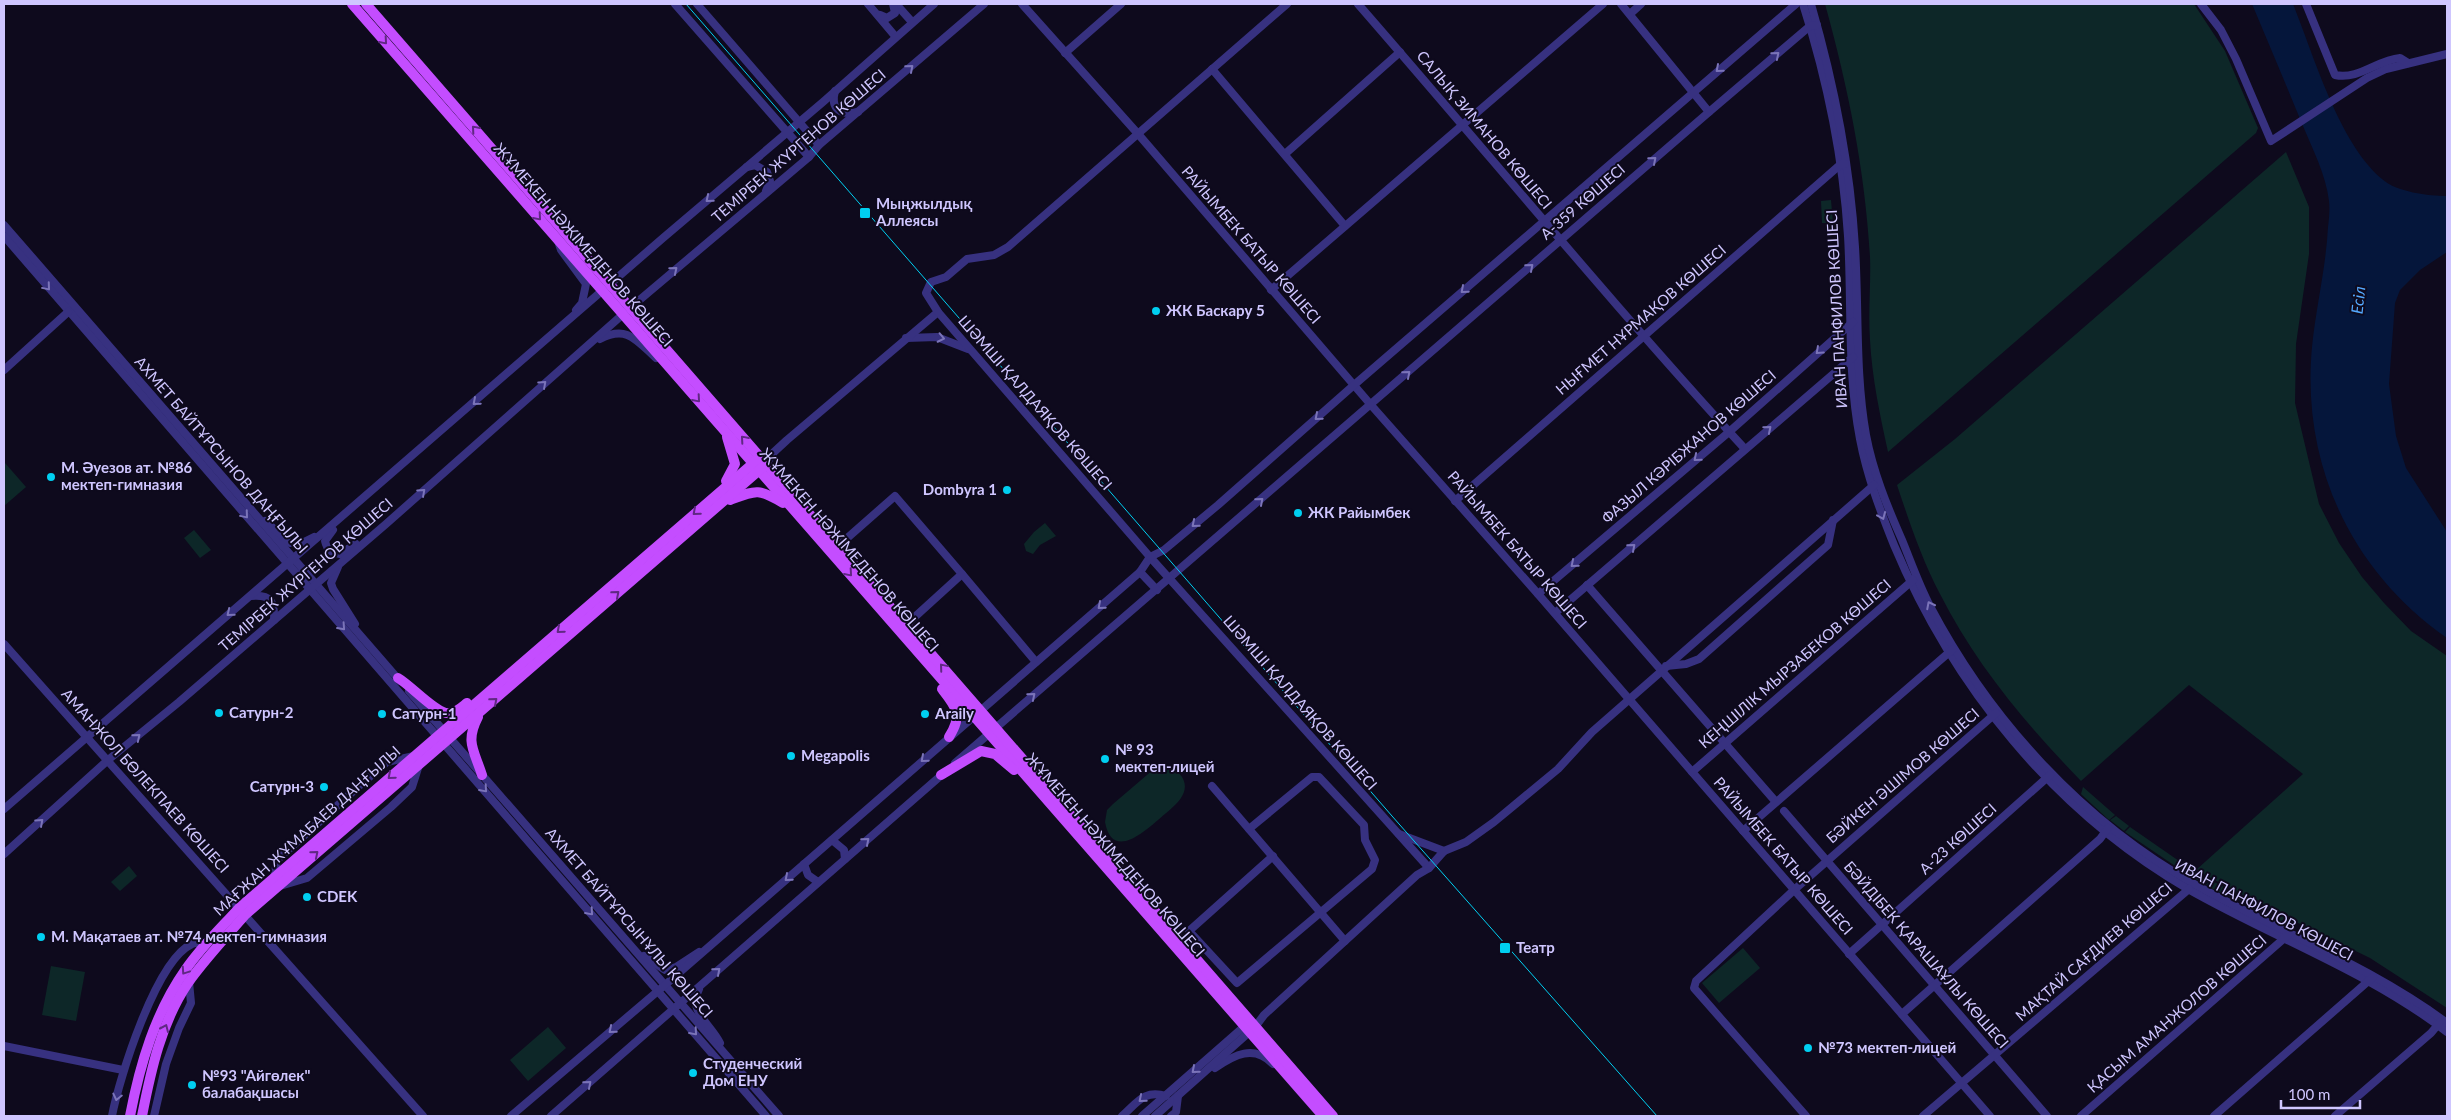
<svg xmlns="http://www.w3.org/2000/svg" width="2451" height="1120" font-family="Lato,sans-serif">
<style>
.green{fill:#0d2728}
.water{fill:#05163b}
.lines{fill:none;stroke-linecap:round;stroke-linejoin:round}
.minor{stroke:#373180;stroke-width:8}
.major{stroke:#c44dff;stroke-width:10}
.tram{stroke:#00cff1;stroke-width:1}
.oneway{stroke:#602883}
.oneway2{stroke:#7b74b9}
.poi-dot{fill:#00cff1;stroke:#0e0a1d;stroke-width:2}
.labels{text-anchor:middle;stroke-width:4;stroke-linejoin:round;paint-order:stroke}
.street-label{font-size:15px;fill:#cfc6ff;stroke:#0e0a1d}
.poi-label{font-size:15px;font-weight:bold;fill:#cfc6ff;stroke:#0e0a1d;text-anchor:start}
.water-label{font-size:16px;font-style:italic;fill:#54a9ff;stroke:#0e0a1d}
</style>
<rect width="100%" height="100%" fill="#0e0a1d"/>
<g class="green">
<path d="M1825,4H2194L2225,51L2258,128L2256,133L1888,452C1880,415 1872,378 1870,340C1868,312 1871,285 1870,257C1865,170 1848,87 1825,4Z"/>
<path d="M2286,152L2309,207V254L2296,344L2295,403L2319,504L2339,543L2362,577L2384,603L2411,631L2447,656V1008L2370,958L2286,917L2280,922L2263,914L2265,911L2263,910C2243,900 2224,897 2206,885L2210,880L2278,914L2196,870L2303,774L2189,685L2081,781C2026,724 1976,665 1940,594C1922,560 1909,521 1897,485L1955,439Z"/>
<path d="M1831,200L1833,223H1822L1821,201Z"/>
<path d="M5,463L26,487L4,506V464Z"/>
<path d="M1045,523L1056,536L1040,545L1033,554L1026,551L1024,544L1034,532Z"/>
<path d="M194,530L211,550L200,558L184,538Z"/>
<path d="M1165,767C1172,768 1178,771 1182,777C1193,795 1170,809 1158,820C1143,833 1112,860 1105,822L1107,810L1113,804L1154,769Z"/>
<path d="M2083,787L2115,815L2109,820L2081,794Z"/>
<path d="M2116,816L2129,826L2124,831L2110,820Z"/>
<path d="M2130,827L2192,870L2187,874L2125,832Z"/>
<path d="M129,866L137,876L120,891L111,882Z"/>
<path d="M2193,870L2209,880L2204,884L2189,875Z"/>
<path d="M1743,948L1760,968L1719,1003L1702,983Z"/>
<path d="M51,966L85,972L76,1021L42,1015Z"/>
<path d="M548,1027L566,1048L528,1081L510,1060Z"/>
</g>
<path class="water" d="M2252,4H2293C2314,56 2339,143 2382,179C2396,192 2429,196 2447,196V252L2420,270L2400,290L2395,303L2389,384L2396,436L2406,468L2447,532V638C2351,571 2301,464 2312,347C2316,307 2326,267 2328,227C2329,219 2330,209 2329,201C2326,175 2313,150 2303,126C2286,85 2269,44 2252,4Z"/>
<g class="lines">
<g class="minor">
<path d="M675,4L809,157"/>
<path d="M697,4L819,145"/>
<path d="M868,4L895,36"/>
<path d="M896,4L912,22"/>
<path d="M1022,4L1139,135L1371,405L1538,594L1990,1116"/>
<path d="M1358,4C1487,152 1612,304 1745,449"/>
<path d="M1621,4L1709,112"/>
<path d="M1803,4C1827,79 1843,157 1848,236C1852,303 1847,372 1860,439C1867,476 1880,510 1894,545C1953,686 2055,812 2188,889C2274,938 2368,971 2447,1032"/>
<path d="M1811,4C1834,83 1850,164 1855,247C1859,310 1855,373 1866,435C1873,472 1887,506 1902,540C1911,562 1919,585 1930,606C1990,720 2083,822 2196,885C2280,932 2370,966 2447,1023"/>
<path d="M2201,4L2221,30L2236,59L2271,141L2367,78L2386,69L2447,54"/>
<path d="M2306,4L2335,75C2359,80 2377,60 2400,58L2408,63"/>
<path d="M1630,14L1641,4"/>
<path d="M880,15L887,18L895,13L893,4"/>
<path d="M1065,53L1121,4"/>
<path d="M1212,69L1345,226"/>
<path d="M835,91C830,109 841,116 858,112"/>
<path d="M1285,154L1400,52"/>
<path d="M747,167L755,165L767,172L770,181L766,191"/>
<path d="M4,225L400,681"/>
<path d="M4,236L766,1116"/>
<path d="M558,241L561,250L586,284L582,303L576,310"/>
<path d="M1271,290L1603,4"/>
<path d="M906,338L937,337L968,349"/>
<path d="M600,339C627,325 636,340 656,358"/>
<path d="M4,370L68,312"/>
<path d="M766,464L774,452L787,440L938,312"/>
<path d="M1455,501L1841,164H1845"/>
<path d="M265,521L290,543H302L314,537"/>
<path d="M333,530L325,541C327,550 331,553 340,554L356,544"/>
<path d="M837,547L895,496L962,574"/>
<path d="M338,567L331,583L333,589L355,624"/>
<path d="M1140,572L1150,557L938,312L926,293L931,282L946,277L967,259L994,255L1008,247L1287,4"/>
<path d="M1587,585L1776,802"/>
<path d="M1538,594L1729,432L1853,322"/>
<path d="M251,596C271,594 275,602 274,620"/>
<path d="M1555,613L1853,357"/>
<path d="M907,624L962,574L1036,662"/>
<path d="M4,644L423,1116"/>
<path d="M1666,666L1686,664L1699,659L1828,545L1833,520"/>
<path d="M409,691L779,1116"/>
<path d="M955,763L1709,112L1810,26L1817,25"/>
<path d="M1692,772L1913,580"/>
<path d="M1212,786L1345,941"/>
<path d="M4,809L663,238L823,102L934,4"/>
<path d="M1784,811L2047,1116"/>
<path d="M1249,829L1312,777H1319L1364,825L1365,840L1375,860L1372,869L1237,983L1189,931L1273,856"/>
<path d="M1743,831L1953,649"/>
<path d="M1399,834L1444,851"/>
<path d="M832,840L844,850L845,859"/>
<path d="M4,854L108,760L179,702L386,524L630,308L809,157L819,145L984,4"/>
<path d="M804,864L808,875L818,882"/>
<path d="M1429,868L1150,557L1164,550L1218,505L1354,385L1796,4"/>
<path d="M274,879L277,860L359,786L387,762L414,756"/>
<path d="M280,886L307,878L391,807L412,787L419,765"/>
<path d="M1849,954L2050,775"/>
<path d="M644,956L665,970L676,967L699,952"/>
<path d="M699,989C687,1011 711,1024 720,1043"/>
<path d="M1902,1014L2100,839L2108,828"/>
<path d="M4,1046L123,1070"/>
<path d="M1215,1068C1234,1055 1254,1044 1273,1064"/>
<path d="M112,1116C119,1079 156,960 192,944C196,942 203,943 207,943"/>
<path d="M154,1116L166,1064L179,1028L191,1003L189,982"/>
<path d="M511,1116L665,985L1140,572L1157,590"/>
<path d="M551,1116L945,772"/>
<path d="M1122,1116C1137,1103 1144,1089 1166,1096"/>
<path d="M1142,1116L1247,1024"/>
<path d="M1155,1116L1255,1027L1264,1015L1417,875L1429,868L1444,851L1466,842L1494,822L1558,769L1592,732L1874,485"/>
<path d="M1171,1116L1176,1112L1178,1096"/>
<path d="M1806,1116L1694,988L1696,981L1794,890L1996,713"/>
<path d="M1923,1116L2189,889"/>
<path d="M2081,1116L2288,935"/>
<path d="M2214,1116L2373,977"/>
<path d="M2335,1116L2431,1033L2441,1021"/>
</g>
<g class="major">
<path d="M352,4L1323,1116"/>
<path d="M366,4L1333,1116"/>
<path d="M726,481L735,464L727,437"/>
<path d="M730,500C756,490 758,488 783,503"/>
<path d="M398,678C412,686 438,716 450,713C457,712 462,707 467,703"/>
<path d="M942,689C957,708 963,715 949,737"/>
<path d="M478,717C465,742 474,750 482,775"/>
<path d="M941,775L981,751L995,754L1014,770"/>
<path d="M130,1116C140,1064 155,1013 186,969C201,947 221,928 239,908L757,460"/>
<path d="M142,1116C151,1070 161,1023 188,983C205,959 226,937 245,915L763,467"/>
</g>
<path class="tram" d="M686,4L1392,816L1657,1116"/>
</g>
<defs><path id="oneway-chevron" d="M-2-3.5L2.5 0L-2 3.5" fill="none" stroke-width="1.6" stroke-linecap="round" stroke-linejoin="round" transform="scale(1.25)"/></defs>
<g class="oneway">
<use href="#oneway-chevron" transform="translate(384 41) rotate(49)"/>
<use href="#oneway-chevron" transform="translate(475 129) rotate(-131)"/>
<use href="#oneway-chevron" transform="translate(538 217) rotate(49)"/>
<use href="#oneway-chevron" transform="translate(697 399) rotate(49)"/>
<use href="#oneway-chevron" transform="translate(744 439) rotate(-131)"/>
<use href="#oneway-chevron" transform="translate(696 512) rotate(139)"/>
<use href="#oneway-chevron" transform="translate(849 573) rotate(49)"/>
<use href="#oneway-chevron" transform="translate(616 594) rotate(-41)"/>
<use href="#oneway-chevron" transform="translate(560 630) rotate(139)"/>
<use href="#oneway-chevron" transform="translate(943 667) rotate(-130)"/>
<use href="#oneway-chevron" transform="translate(494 701) rotate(-41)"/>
<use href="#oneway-chevron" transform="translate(391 776) rotate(139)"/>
<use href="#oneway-chevron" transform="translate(315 854) rotate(-40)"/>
<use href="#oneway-chevron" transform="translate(185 971) rotate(124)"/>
<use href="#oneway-chevron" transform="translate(165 1028) rotate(-66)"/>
</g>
<g class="oneway2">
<use href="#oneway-chevron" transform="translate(1776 55) rotate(-40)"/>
<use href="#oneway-chevron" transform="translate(910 68) rotate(-41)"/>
<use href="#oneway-chevron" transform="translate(1719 69) rotate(139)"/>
<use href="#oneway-chevron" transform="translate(1653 160) rotate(-41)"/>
<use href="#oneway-chevron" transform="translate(709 199) rotate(140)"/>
<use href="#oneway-chevron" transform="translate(1530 267) rotate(-41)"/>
<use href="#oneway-chevron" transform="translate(674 270) rotate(-40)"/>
<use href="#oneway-chevron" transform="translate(47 287) rotate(50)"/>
<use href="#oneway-chevron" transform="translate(1464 290) rotate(139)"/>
<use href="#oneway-chevron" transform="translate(941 338) rotate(12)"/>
<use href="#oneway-chevron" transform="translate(1819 351) rotate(138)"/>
<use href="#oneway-chevron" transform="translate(1407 374) rotate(-41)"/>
<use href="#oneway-chevron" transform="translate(543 384) rotate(-42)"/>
<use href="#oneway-chevron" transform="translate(476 402) rotate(139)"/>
<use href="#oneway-chevron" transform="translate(1318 417) rotate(139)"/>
<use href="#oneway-chevron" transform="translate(1768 429) rotate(-40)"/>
<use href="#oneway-chevron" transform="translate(1697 458) rotate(140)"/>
<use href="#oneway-chevron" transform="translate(422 492) rotate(-42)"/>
<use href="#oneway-chevron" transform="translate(1260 501) rotate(-41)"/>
<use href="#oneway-chevron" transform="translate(245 515) rotate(50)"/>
<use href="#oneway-chevron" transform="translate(1882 516) rotate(67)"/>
<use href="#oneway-chevron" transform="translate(1195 524) rotate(140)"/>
<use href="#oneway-chevron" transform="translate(1632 547) rotate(-41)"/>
<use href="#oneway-chevron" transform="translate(1574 564) rotate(140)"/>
<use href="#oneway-chevron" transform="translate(1930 605) rotate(-117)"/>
<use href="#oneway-chevron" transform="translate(1101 606) rotate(139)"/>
<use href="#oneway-chevron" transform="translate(230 613) rotate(141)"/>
<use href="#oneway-chevron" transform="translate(342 627) rotate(48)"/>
<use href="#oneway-chevron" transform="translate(1032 696) rotate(-40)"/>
<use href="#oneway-chevron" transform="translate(137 737) rotate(-39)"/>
<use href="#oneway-chevron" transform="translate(924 759) rotate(139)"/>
<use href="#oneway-chevron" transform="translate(484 789) rotate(49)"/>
<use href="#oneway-chevron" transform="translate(40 822) rotate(-42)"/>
<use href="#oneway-chevron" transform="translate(866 841) rotate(-41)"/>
<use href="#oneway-chevron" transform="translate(788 878) rotate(139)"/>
<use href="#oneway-chevron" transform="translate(590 912) rotate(49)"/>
<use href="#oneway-chevron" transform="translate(717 971) rotate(-41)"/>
<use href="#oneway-chevron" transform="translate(612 1030) rotate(140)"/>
<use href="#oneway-chevron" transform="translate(694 1032) rotate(49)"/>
<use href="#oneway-chevron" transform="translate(1195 1070) rotate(139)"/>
<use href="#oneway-chevron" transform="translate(588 1084) rotate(-41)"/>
<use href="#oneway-chevron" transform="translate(117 1097) rotate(103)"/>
<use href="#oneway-chevron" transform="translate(1142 1099) rotate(140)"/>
</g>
<g class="poi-dot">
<rect x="859" y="207" width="12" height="12" rx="2.5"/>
<circle cx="1156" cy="311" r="5"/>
<circle cx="51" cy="477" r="5"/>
<circle cx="1007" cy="490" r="5"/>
<circle cx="1298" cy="513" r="5"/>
<circle cx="219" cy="713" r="5"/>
<circle cx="382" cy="714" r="5"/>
<circle cx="925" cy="714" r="5"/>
<circle cx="791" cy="756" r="5"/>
<circle cx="1105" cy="759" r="5"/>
<circle cx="324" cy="787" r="5"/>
<circle cx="307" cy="897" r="5"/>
<circle cx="41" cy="937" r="5"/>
<rect x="1499" y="942" width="12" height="12" rx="2.5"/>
<circle cx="1808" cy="1048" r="5"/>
<circle cx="693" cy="1073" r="5"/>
<circle cx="192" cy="1085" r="5"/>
</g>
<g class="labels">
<g class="street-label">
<text transform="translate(1484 130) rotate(50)" y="5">САЛЫҚ ЗИМАНОВ КӨШЕСІ</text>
<text transform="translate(799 146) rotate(-41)" y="5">ТЕМІРБЕК ЖҮРГЕНОВ КӨШЕСІ</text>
<text transform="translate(1583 202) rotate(-41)" y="5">А-359 КӨШЕСІ</text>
<text transform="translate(583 245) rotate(49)" y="5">ЖҰМЕКЕН НӘЖІМЕДЕНОВ КӨШЕСІ</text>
<text transform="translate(1251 245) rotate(49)" y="5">РАЙЫМБЕК БАТЫР КӨШЕСІ</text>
<text transform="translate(1837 309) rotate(-93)" y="5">ИВАН ПАНФИЛОВ КӨШЕСІ</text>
<text transform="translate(1641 320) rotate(-41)" y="5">НЫҒМЕТ НҰРМАҚОВ КӨШЕСІ</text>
<text transform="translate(1035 403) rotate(49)" y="5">ШӘМШІ ҚАЛДАЯҚОВ КӨШЕСІ</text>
<text transform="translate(1689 447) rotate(-41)" y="5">ФАЗЫЛ КӘРІБЖАНОВ КӨШЕСІ</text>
<text transform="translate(221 455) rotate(49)" y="5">АХМЕТ БАЙТҰРСЫНОВ ДАҢҒЫЛЫ</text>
<text transform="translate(849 550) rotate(49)" y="5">ЖҰМЕКЕН НӘЖІМЕДЕНОВ КӨШЕСІ</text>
<text transform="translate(1517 550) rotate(49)" y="5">РАЙЫМБЕК БАТЫР КӨШЕСІ</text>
<text transform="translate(306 575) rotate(-41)" y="5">ТЕМІРБЕК ЖҮРГЕНОВ КӨШЕСІ</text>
<text transform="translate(1795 664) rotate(-41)" y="5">КЕҢШІЛІК МЫРЗАБЕКОВ КӨШЕСІ</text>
<text transform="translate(1300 703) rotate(49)" y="5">ШӘМШІ ҚАЛДАЯҚОВ КӨШЕСІ</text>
<text transform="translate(1903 776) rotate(-41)" y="5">БӘЙКЕН ӘШІМОВ КӨШЕСІ</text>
<text transform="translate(145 781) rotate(48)" y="5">АМАНЖОЛ БӨЛЕКПАЕВ КӨШЕСІ</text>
<text transform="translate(307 831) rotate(-42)" y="5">МАҒЖАН ЖҰМАБАЕВ ДАҢҒЫЛЫ</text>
<text transform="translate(1958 839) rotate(-42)" y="5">А-23 КӨШЕСІ</text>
<text transform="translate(1115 855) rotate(49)" y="5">ЖҰМЕКЕН НӘЖІМЕДЕНОВ КӨШЕСІ</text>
<text transform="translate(1783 856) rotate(49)" y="5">РАЙЫМБЕК БАТЫР КӨШЕСІ</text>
<text transform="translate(2264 910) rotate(28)" y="5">ИВАН ПАНФИЛОВ КӨШЕСІ</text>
<text transform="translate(629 923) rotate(49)" y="5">АХМЕТ БАЙТҰРСЫНҰЛЫ КӨШЕСІ</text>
<text transform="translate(2094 952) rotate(-41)" y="5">МАҚТАЙ САҒДИЕВ КӨШЕСІ</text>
<text transform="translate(1926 955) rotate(49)" y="5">БӘЙДІБЕК ҚАРАШАҰЛЫ КӨШЕСІ</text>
<text transform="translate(2177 1014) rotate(-41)" y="5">ҚАСЫМ АМАНЖОЛОВ КӨШЕСІ</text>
</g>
<g class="poi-label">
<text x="876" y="209">Мыңжылдық<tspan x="876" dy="17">Аллеясы</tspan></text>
<text x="1166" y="316">ЖК Баскару 5</text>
<text x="61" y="473">М. Әуезов ат. №86<tspan x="61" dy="17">мектеп-гимназия</tspan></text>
<text x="997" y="495" text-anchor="end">Dombyra 1</text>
<text x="1308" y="518">ЖК Райымбек</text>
<text x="229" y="718">Сатурн-2</text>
<text x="392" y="719">Сатурн-1</text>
<text x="935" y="719">Araily</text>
<text x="1115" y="755">№ 93<tspan x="1115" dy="17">мектеп-лицей</tspan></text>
<text x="801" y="761">Megapolis</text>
<text x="314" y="792" text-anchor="end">Сатурн-3</text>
<text x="317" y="902">CDEK</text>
<text x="51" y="942">М. Мақатаев ат. №74 мектеп-гимназия</text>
<text x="1516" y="953">Театр</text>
<text x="1818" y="1053">№73 мектеп-лицей</text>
<text x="703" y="1069">Студенческий<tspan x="703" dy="17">Дом ЕНУ</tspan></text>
<text x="202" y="1081">№93 "Айгөлек"<tspan x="202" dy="17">балабақшасы</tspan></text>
</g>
<g class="water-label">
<text transform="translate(2358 300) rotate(-84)" y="6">Есіл</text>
</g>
</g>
<rect width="2451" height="1120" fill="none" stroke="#cfc6ff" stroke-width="10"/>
<path d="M2281 1100v8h79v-8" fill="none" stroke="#cfc6ff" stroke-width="2.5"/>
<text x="2288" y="1100" font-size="15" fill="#cfc6ff" stroke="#0e0a1d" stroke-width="4" paint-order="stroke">100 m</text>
</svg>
